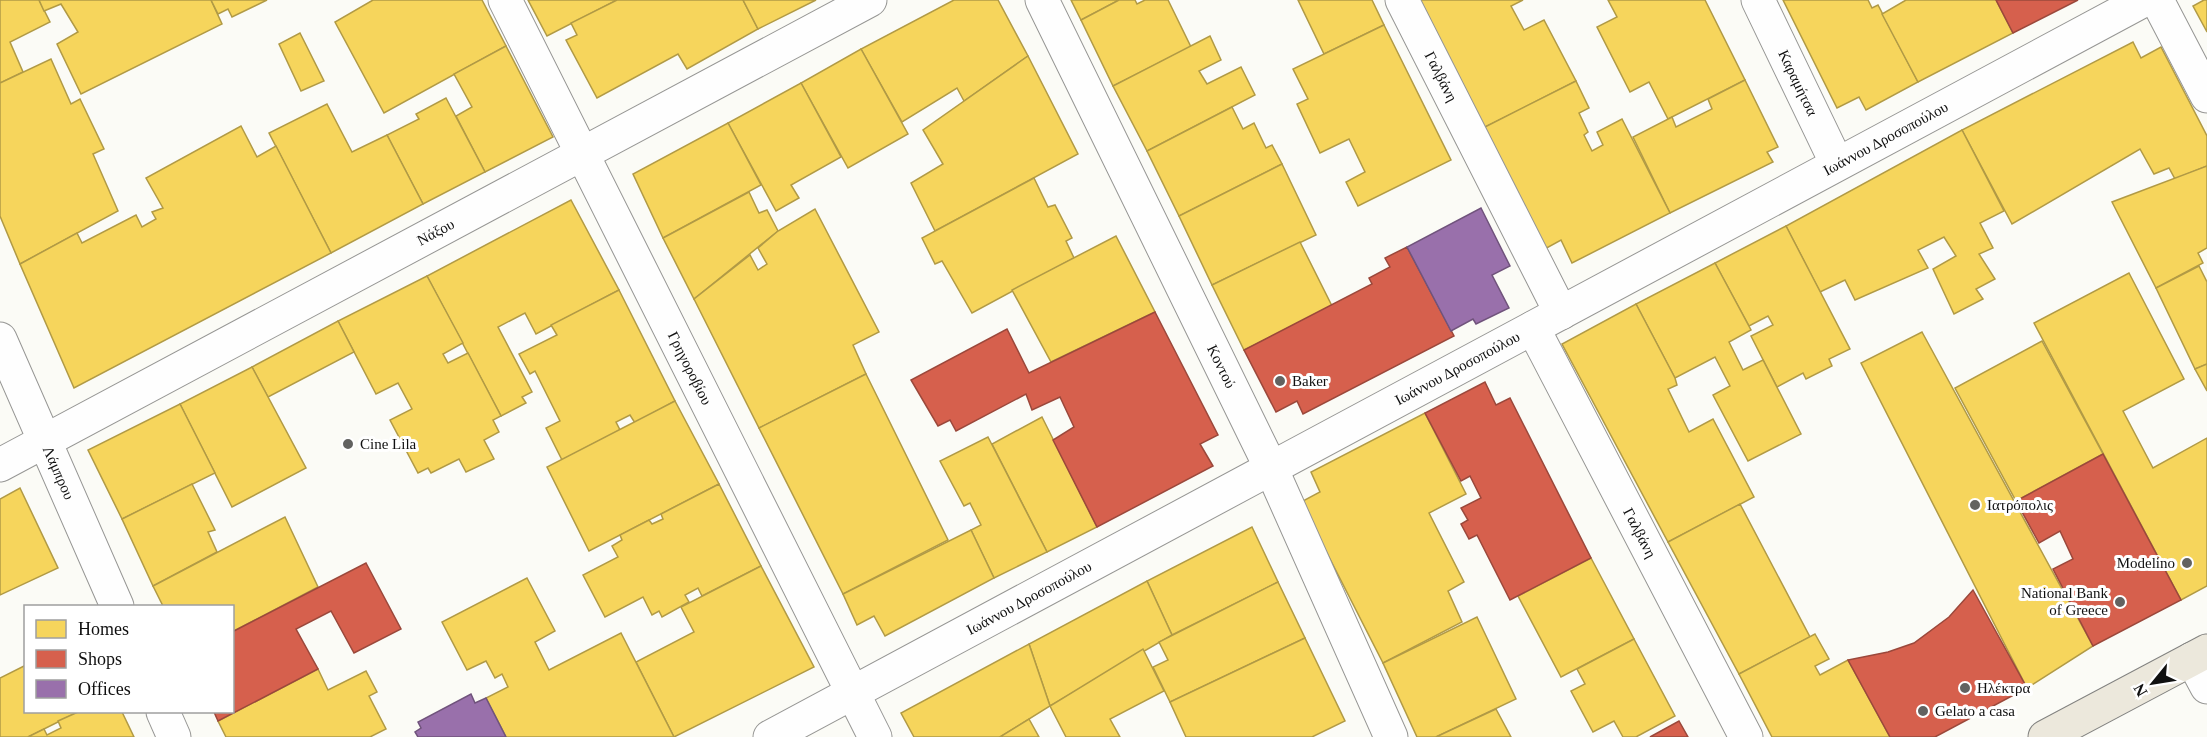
<svg xmlns="http://www.w3.org/2000/svg" width="2207" height="737" font-family="Georgia,serif">
<style>
.homes{fill:#f6d55c;stroke:#b19a45;stroke-width:1.5}
.shops{fill:#d6604d;stroke:#9b483b;stroke-width:1.5}
.offices{fill:#9970ab;stroke:#70537c;stroke-width:1.5}
.lines{fill:none;stroke-linecap:round;stroke-linejoin:round}
.minor-casing{stroke:#969694;stroke-width:35}
.tertiary-casing{stroke:#969694;stroke-width:35}
.primary-casing{stroke:#838381;stroke-width:35}
.minor{stroke:#fefefe;stroke-width:33}
.tertiary{stroke:#fefefe;stroke-width:33}
.primary{stroke:#ece8dc;stroke-width:33}
.poi-dot{fill:#626260;stroke:#fff;stroke-width:2}
.labels{text-anchor:middle;stroke-width:6;stroke-linejoin:round;paint-order:stroke}
.street-label{font-size:15px;fill:#101010;stroke:#fff}
.poi-label{font-size:15px;fill:#101010;stroke:#fff;text-anchor:start}
</style>
<rect width="100%" height="100%" fill="#fbfbf6"/>
<g class="homes">
<path d="M0,0H39L50,22L10,42L23,72L0,83Z"/>
<path d="M39,0H211L222,24L81,94L57,44L78,32L61,4L44,11Z"/>
<path d="M211,0H267L232,17L228,9L218,14Z"/>
<path d="M373,0H482L506,46L384,113L335,22Z"/>
<path d="M528,0H617L547,36Z"/>
<path d="M617,0H743L758,29L687,69L678,54L597,98L566,40L577,35L571,23Z"/>
<path d="M743,0H816L758,29Z"/>
<path d="M954,0H998L1028,56L964,101L957,88L902,122L861,49Z"/>
<path d="M1071,0H1119L1081,20Z"/>
<path d="M1119,0H1135L1137,4L1145,0H1168L1191,47L1113,86L1081,20Z"/>
<path d="M1298,0H1372L1384,25L1324,54Z"/>
<path d="M1414,0H1523L1511,6L1524,30L1544,20L1576,81L1481,129Z"/>
<path d="M1608,0H1705L1745,80L1668,119L1649,82L1630,92L1597,27L1617,17Z"/>
<path d="M1783,0H1868L1872,8L1878,5L1918,82L1866,110L1859,97L1837,108Z"/>
<path d="M1906,0H1996L2013,33L1918,82L1882,14Z"/>
<path d="M2204,0H2207V32L2193,6Z"/>
<path d="M1384,25L1451,160L1358,206L1346,182L1365,172L1349,139L1320,153L1297,104L1308,99L1293,69Z"/>
<path d="M300,33L324,81L301,91L279,44Z"/>
<path d="M1210,36L1221,60L1199,71L1207,84L1241,67L1255,95L1147,151L1113,86Z"/>
<path d="M2133,42L2141,58L2161,47L2207,136V166L2175,179L2169,168L2154,174L2140,149L2012,224L1962,130Z"/>
<path d="M506,46L553,137L485,172L456,116L472,107L454,74Z"/>
<path d="M861,49L908,134L848,168L801,83Z"/>
<path d="M1028,56L1078,154L935,231L911,183L943,164L923,130Z"/>
<path d="M51,59L71,104L80,99L104,149L93,154L118,211L20,264L0,216V83Z"/>
<path d="M1745,80L1778,147L1767,152L1773,162L1670,213L1633,137L1672,117L1676,127L1712,109L1708,99Z"/>
<path d="M1576,81L1589,108L1579,113L1588,132L1584,135L1592,151L1603,145L1597,132L1622,119L1670,213L1572,263L1561,240L1543,250L1481,129Z"/>
<path d="M801,83L841,157L791,185L799,198L776,211L728,123Z"/>
<path d="M446,98L485,172L423,204L387,135L419,119L416,114Z"/>
<path d="M327,104L352,152L387,135L423,204L331,253L269,133Z"/>
<path d="M1232,107L1243,129L1254,123L1266,148L1272,145L1282,164L1179,216L1147,151Z"/>
<path d="M728,123L761,185L663,238L633,174Z"/>
<path d="M241,126L257,157L276,146L331,253L74,388L20,264L77,233L82,243L136,215L142,227L156,219L152,212L163,208L146,178Z"/>
<path d="M1962,130L2004,211L1980,223L1993,248L1979,254L1995,279L1976,289L1983,299L1954,314L1933,269L1956,256L1944,237L1918,250L1928,268L1855,300L1845,280L1820,292L1786,226Z"/>
<path d="M1282,164L1316,235L1212,285L1179,216Z"/>
<path d="M2207,166V248L2198,253L2203,263L2156,288L2112,202Z"/>
<path d="M1034,178L1048,207L1055,205L1072,238L1066,241L1074,258L972,313L942,261L935,264L922,238Z"/>
<path d="M749,192L759,213L767,210L778,231L694,299L663,238Z"/>
<path d="M571,200L619,290L536,334L525,313L498,327L532,392L522,397L526,403L501,416L427,276Z"/>
<path d="M815,209L879,332L853,345L866,374L759,428L694,299L750,255L758,270L767,264L758,248L778,231Z"/>
<path d="M1786,226L1850,349L1829,359L1832,366L1806,379L1803,373L1777,387L1751,336L1773,325L1768,316L1749,326L1715,263Z"/>
<path d="M1116,236L1155,312L1051,362L1012,290Z"/>
<path d="M1300,242L1332,306L1244,350L1212,285Z"/>
<path d="M1715,263L1751,330L1729,342L1743,370L1763,360L1801,434L1748,461L1713,395L1730,386L1715,357L1675,378L1636,304Z"/>
<path d="M2199,266L2207,282V364L2195,369L2156,288Z"/>
<path d="M2129,273L2184,379L2123,411L2153,468L2207,438V586L2181,600L2034,323Z"/>
<path d="M427,276L463,343L443,354L448,363L468,353L501,416L493,420L499,432L484,440L494,459L466,472L459,459L431,473L428,468L418,473L390,420L412,409L398,383L376,394L338,321Z"/>
<path d="M619,290L675,401L635,423L630,415L616,422L620,430L562,460L546,428L560,421L535,371L530,374L519,354L557,335L551,325Z"/>
<path d="M1636,304L1675,378L1677,385L1668,389L1689,432L1713,419L1754,497L1668,542L1562,344Z"/>
<path d="M338,321L354,352L268,397L252,367Z"/>
<path d="M1922,332L2093,646L2027,688L1861,363Z"/>
<path d="M2042,341L2103,454L2016,501L1955,388Z"/>
<path d="M2207,364V391L2195,369Z"/>
<path d="M252,367L306,468L232,507L180,404Z"/>
<path d="M866,374L948,540L843,594L759,428Z"/>
<path d="M675,401L719,484L589,551L547,467Z"/>
<path d="M180,404L215,473L122,519L88,450Z"/>
<path d="M1425,413L1466,494L1429,513L1464,582L1448,591L1462,622L1383,663L1301,502L1320,492L1311,472Z"/>
<path d="M1042,417L1097,527L1047,552L992,444Z"/>
<path d="M988,437L1047,552L994,578L971,530L981,525L970,503L964,506L940,461Z"/>
<path d="M192,484L215,530L208,532L217,552L153,586L122,519Z"/>
<path d="M719,484L761,566L702,596L698,588L685,595L689,602L662,617L659,611L652,615L643,597L605,617L583,575L618,557L612,546L622,540L620,535L649,520L652,524L663,519L661,514Z"/>
<path d="M20,488L58,568L0,595V499Z"/>
<path d="M1740,504L1810,637L1739,674L1668,542Z"/>
<path d="M285,517L318,587L232,632V606H163L153,586Z"/>
<path d="M1252,527L1278,582L1172,635L1147,581Z"/>
<path d="M971,530L994,578L885,636L874,616L857,625L843,594Z"/>
<path d="M1591,558L1634,639L1561,677L1518,596Z"/>
<path d="M761,566L814,667L674,737L636,662L694,632L681,607Z"/>
<path d="M527,578L555,631L535,642L549,670L621,633L674,737H506L486,698L508,687L502,674L495,678L486,661L467,670L442,622Z"/>
<path d="M1147,581L1172,635L1050,706L1029,644Z"/>
<path d="M1278,582L1305,638L1170,702L1153,667L1168,660L1159,642Z"/>
<path d="M1477,617L1516,699L1436,737H1417L1383,663Z"/>
<path d="M1815,634L1829,659L1815,666L1820,675L1848,660L1890,737H1772L1739,674Z"/>
<path d="M1305,638L1345,721L1312,737H1186L1170,702Z"/>
<path d="M1634,639L1675,716L1636,737H1623L1614,721L1593,732L1571,691L1585,684L1577,669Z"/>
<path d="M1029,644L1050,706L1000,737H914L901,713Z"/>
<path d="M1143,649L1164,691L1110,719L1120,737H1066L1050,706Z"/>
<path d="M26,665V712H78L28,737H0V678Z"/>
<path d="M318,669L328,690L366,671L377,692L369,696L386,729L370,737H226L218,721Z"/>
<path d="M1496,709L1511,737H1436Z"/>
<path d="M78,712H122L134,737H28L44,729L47,735L61,728L58,721Z"/>
<path d="M1029,719L1039,737H1000Z"/>
</g>
<g class="shops">
<path d="M1996,0H2078L2013,33Z"/>
<path d="M1407,247L1454,336L1303,414L1297,401L1276,412L1244,350L1372,284L1369,278L1390,267L1385,258Z"/>
<path d="M1155,312L1218,435L1200,444L1213,466L1097,527L1053,440L1074,427L1060,397L1032,410L1026,394L956,431L950,420L938,426L911,380L1007,329L1029,373Z"/>
<path d="M1485,382L1496,405L1510,398L1591,558L1510,600L1477,535L1469,539L1461,524L1468,520L1461,508L1481,498L1470,476L1461,481L1425,413Z"/>
<path d="M2103,454L2181,600L2093,646L2053,569L2073,559L2060,531L2039,543L2016,501Z"/>
<path d="M366,563L401,629L354,653L331,611L296,629L318,669L218,721L214,712H232V632Z"/>
<path d="M1973,590L2027,688L1935,737H1890L1848,660L1888,652L1914,643L1949,617Z"/>
<path d="M1679,721L1688,737H1650Z"/>
</g>
<g class="offices">
<path d="M1481,208L1510,266L1492,275L1509,308L1476,324L1473,319L1451,331L1407,247Z"/>
<path d="M471,694L475,703L486,698L506,737H418L415,732L421,728L418,722Z"/>
</g>
<g class="lines">
<defs>
<g id="minor">
<path id="s1" d="M505,0L875,737"/>
<path id="s2" d="M1042,0L1271,468L1391,737"/>
<path id="s3" d="M1402,0L1561,313"/>
<path id="s4" d="M1758,0L1837,164"/>
<path d="M2157,0L2207,96"/>
<path id="s5" d="M1533,328L1746,737"/>
<path id="s6" d="M0,339L117,606"/>
<path id="s7" d="M0,465L870,0"/>
<path d="M163,712L174,737"/>
</g>
<g id="tertiary">
<path d="M2192,659L2207,687"/>
<path id="s8" d="M770,737L2144,0"/>
</g>
<path id="primary" d="M2045,737L2207,651"/>
</defs>
<use href="#minor" class="minor-casing"/>
<use href="#tertiary" class="tertiary-casing"/>
<use href="#primary" class="primary-casing"/>
<use href="#minor" class="minor"/>
<use href="#tertiary" class="tertiary"/>
<use href="#primary" class="primary"/>
</g>
<g class="poi-dot">
<circle cx="1280" cy="381" r="6"/>
<circle cx="348" cy="444" r="6"/>
<circle cx="1975" cy="505" r="6"/>
<circle cx="2187" cy="563" r="6"/>
<circle cx="2120" cy="602" r="6"/>
<circle cx="1965" cy="688" r="6"/>
<circle cx="1923" cy="711" r="6"/>
</g>
<g class="labels">
<g class="street-label">
<text dy="5" stroke="none"><textPath href="#s3" startOffset="86">Γαλβάνη</textPath></text>
<text dy="5" stroke="none"><textPath href="#s4" startOffset="92">Καραμήτσα</textPath></text>
<text dy="5" stroke="none"><textPath href="#s8" startOffset="1266">Ιωάννου Δροσοπούλου</textPath></text>
<text dy="5" stroke="none"><textPath href="#s7" startOffset="494">Νάξου</textPath></text>
<text dy="5" stroke="none"><textPath href="#s2" startOffset="408">Κοντού</textPath></text>
<text dy="5" stroke="none"><textPath href="#s1" startOffset="412">Γρηγοροβίου</textPath></text>
<text dy="5" stroke="none"><textPath href="#s8" startOffset="780">Ιωάννου Δροσοπούλου</textPath></text>
<text dy="5" stroke="none"><textPath href="#s6" startOffset="146">Λάμπρου</textPath></text>
<text dy="5" stroke="none"><textPath href="#s5" startOffset="231">Γαλβάνη</textPath></text>
<text dy="5" stroke="none"><textPath href="#s8" startOffset="294">Ιωάννου Δροσοπούλου</textPath></text>
</g>
<g class="poi-label">
<text x="1292" y="386">Baker</text>
<text x="360" y="449">Cine Lila</text>
<text x="1987" y="510">Ιατρόπολις</text>
<text x="2175" y="568" text-anchor="end">Modelino</text>
<text x="2108" y="598" text-anchor="end">National Bank<tspan x="2108" dy="17">of Greece</tspan></text>
<text x="1977" y="693">Ηλέκτρα</text>
<text x="1935" y="716">Gelato a casa</text>
</g>
</g>
<rect x="24" y="605" width="210" height="108" fill="#ffffff" stroke="#9f9f9f" stroke-width="1.5"/>
<rect x="36" y="620" width="30" height="18" fill="#f6d55c" stroke="#9f9f9f" stroke-width="1.5"/>
<text x="78" y="635" font-size="18" fill="#101010">Homes</text>
<rect x="36" y="650" width="30" height="18" fill="#d6604d" stroke="#9f9f9f" stroke-width="1.5"/>
<text x="78" y="665" font-size="18" fill="#101010">Shops</text>
<rect x="36" y="680" width="30" height="18" fill="#9970ab" stroke="#9f9f9f" stroke-width="1.5"/>
<text x="78" y="695" font-size="18" fill="#101010">Offices</text>
<g transform="translate(2153 683) rotate(240)" stroke="#ffffff" stroke-width="4.5" paint-order="stroke">
<path d="M0-4.5L10 22L0 15L-10 22Z" fill="#101010"/>
<text y="-9" font-size="16" font-weight="bold" text-anchor="middle" fill="#101010">N</text>
</g>
</svg>
